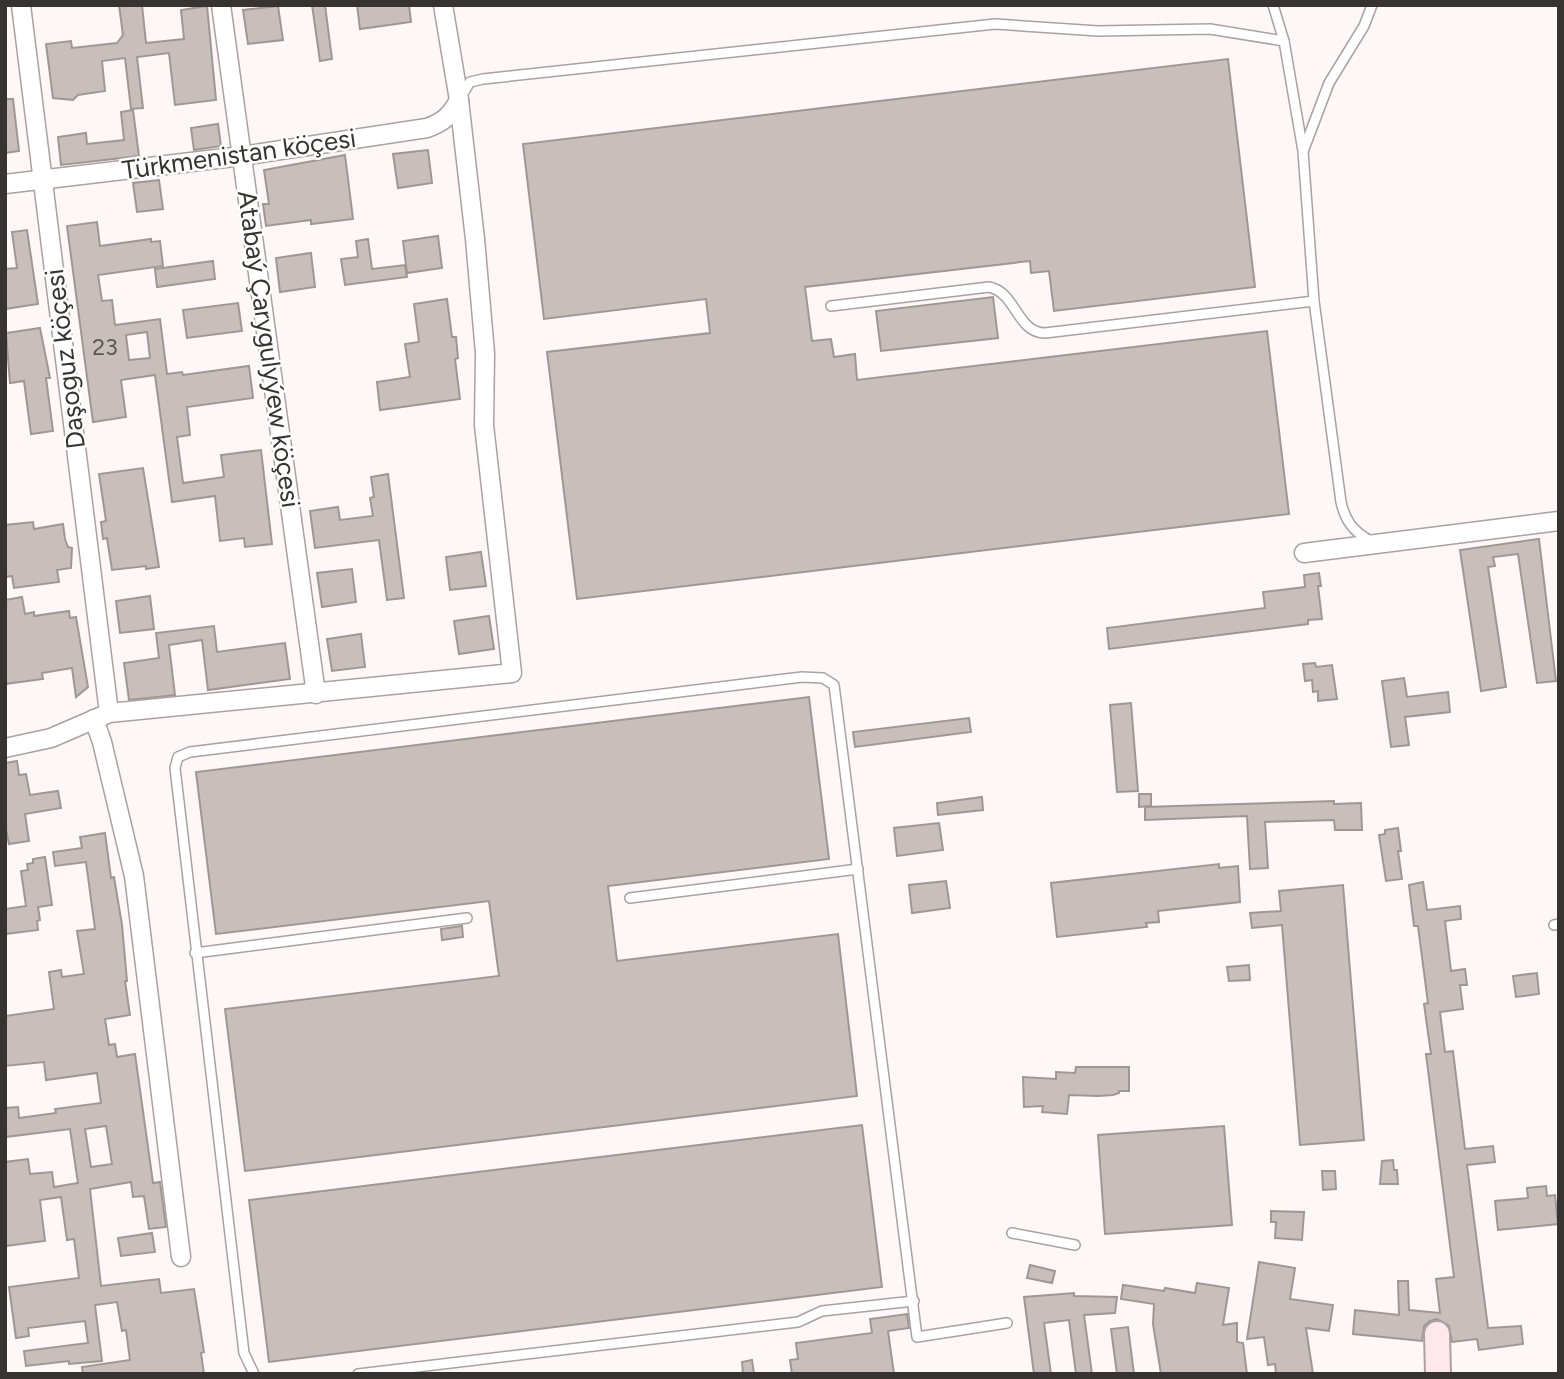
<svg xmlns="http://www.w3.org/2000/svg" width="1564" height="1379" font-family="Figtree,sans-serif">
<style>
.building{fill:#c8bfbb;stroke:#a09794;stroke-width:2;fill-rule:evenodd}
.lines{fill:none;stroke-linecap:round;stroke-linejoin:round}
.lane-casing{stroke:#aba1a0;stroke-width:12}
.street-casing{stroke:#aba1a0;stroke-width:21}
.secondary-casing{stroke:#aba1a0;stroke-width:28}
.lane{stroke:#fff;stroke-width:9}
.street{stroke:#fff;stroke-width:18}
.secondary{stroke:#ffe7ee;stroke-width:24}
.labels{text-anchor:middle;stroke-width:5;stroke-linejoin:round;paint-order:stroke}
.number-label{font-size:23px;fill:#5b5655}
.street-label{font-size:26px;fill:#373333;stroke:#fff}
</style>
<rect width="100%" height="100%" fill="#fef7f7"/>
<g class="building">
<path d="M119,5H142L146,43L184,39L181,10L207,6L216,100L175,105L169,53L137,57L143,108L131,109L125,58L102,61L105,91L78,95L73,100L53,98L46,44L71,41L72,48L117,43L123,35Z"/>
<path d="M312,5H325L332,59L320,61Z"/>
<path d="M357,5H409L411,22L360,29Z"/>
<path d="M278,6L283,40L248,44L243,10Z"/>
<path d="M1228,59L1255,287L1054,311L1049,271L1031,273L1030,261L805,287L812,341L831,339L834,357L855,354L857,380L1267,331L1289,514L577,599L547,352L710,333L706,299L544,319L523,144Z"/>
<path d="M5,99H13L19,151L5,153Z"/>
<path d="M133,110L139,156L61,165L58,137L86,133L87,144L124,140L121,112Z"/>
<path d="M218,124L221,146L194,150L191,128Z"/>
<path d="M428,150L432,183L398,188L393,154Z"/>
<path d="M345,155L353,219L311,224V220L266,226L263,204H269L264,170Z"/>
<path d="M159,180L163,209L137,212L133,183Z"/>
<path d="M97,222L100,246L151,239V242L160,241L163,266L98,275L102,301L112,300L115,325L160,319L167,374L182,372L183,375L249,366L253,398L187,407L190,435L177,437L183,483L224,477L221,455L261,450L272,544L245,547L244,538L220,541L215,496L172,502L155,375L121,380L126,417L93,422L67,226ZM147,332L150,358L129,360L126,335Z"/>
<path d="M27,230L38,304L5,309V269L17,268L12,232Z"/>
<path d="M438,236L442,268L407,273L403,241Z"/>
<path d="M368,239L372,269L405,265L407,277L345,285L341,259L358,257L356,241Z"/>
<path d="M311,253L315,287L280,292L276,258Z"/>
<path d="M213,261L215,279L157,287L155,269Z"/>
<path d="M993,297L998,338L881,351L876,311Z"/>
<path d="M447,299L452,337H456L458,358L455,359L460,399L380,410L377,382L410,377L405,344L419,342L414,304Z"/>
<path d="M238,303L242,331L187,338L183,310Z"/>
<path d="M40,328L50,378H46L53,431L31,434L24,381L10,383L6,333Z"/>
<path d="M143,468L159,567L146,569V566L112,570L107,538L103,539L101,522L106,521L99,474Z"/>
<path d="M388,474L404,598L387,600L379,540L315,548L310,511L338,507L340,520L373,516L370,498L374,497L371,477Z"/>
<path d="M33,522L34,529L63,524L65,539L68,547L72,548L71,568L57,570L59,582L14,588L12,576L5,577V525Z"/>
<path d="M1539,539L1556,681L1537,683L1518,554L1493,557L1495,566L1488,567L1506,687L1481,691L1460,550Z"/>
<path d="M481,552L486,586L450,590L446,557Z"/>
<path d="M352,569L356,602L322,607L317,573Z"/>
<path d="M1319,573L1321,586H1318L1322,619L1308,620V624L1109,649L1107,628L1265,608L1263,592L1305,587L1304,575Z"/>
<path d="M150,596L154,629L120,633L116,601Z"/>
<path d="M22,597L25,614L34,612V616L69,611L70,618L76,617L88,687L76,697L72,668L42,673L43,679L5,684V600Z"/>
<path d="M489,616L494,649L459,654L454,621Z"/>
<path d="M214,626L217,652L285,643L290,679L208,690L202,640L169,645L175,695L129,700L124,663L159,658L156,633Z"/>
<path d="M361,634L365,667L332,671L327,639Z"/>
<path d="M1315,663L1316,667L1332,665L1337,699L1318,701V691L1313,692L1312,680L1305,681L1303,664Z"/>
<path d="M1404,678L1407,697L1448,692L1450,712L1405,717L1409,745L1391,747L1382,681Z"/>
<path d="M809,697L829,859L608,886L617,961L838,934L857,1096L245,1171L225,1009L499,976L489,901L216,934L196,772Z"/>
<path d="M1131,703L1138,791L1117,792L1110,705Z"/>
<path d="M969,718L971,732L855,747L853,732Z"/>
<path d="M17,761L19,775L26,774L30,795L58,791L61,808L25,814L29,841L9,844L5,825V763Z"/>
<path d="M1139,794H1151V806L1139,807Z"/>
<path d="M982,797L983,810L938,815L937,803Z"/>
<path d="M1334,801V804L1361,803L1362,830H1335L1334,820L1265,822L1268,868L1250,869L1247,816L1145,820V807Z"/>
<path d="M939,823L943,850L897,856L894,828Z"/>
<path d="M1398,828L1401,851H1398L1402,879L1386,881L1379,835L1385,834V830Z"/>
<path d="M105,833L111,878L114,877L122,925L127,981H125L130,1015L105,1019L109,1045L115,1044L117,1057L135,1054L153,1183L160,1182L166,1227L149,1229L144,1196L133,1197L131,1182L90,1189L101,1286L159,1279L161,1293L194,1289L204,1352L201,1353L204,1374H83L82,1367L130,1360L126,1330L122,1331L117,1302L95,1305L102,1361L69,1364V1361L26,1366L24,1351L88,1343L85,1321L28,1328L29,1336L16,1338L9,1287L79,1278L74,1239L67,1240L61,1197L40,1200L45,1241L5,1246V1162L28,1159L30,1174L52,1172L54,1187L78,1183L70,1129L5,1137V1108L18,1107L19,1118L56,1113L55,1109L101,1103L97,1073L46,1080L44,1062L5,1066V1016L54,1009L49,972L61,970L62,977L84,974L77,931L95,929L86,862L55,866L53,852L82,848L80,837ZM106,1126L112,1164L91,1167L85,1129Z"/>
<path d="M45,857L52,905L38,907L40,920L37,921L38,930L5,934V909L26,906L21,871L28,870L27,864L33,863V859Z"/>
<path d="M1219,864V868L1238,866L1240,902L1158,911L1159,922L1146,923L1147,927L1057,937L1051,883Z"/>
<path d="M946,881L950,908L912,913L909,885Z"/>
<path d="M1423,882L1427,910L1460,906L1461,919L1445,921L1451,971L1465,969L1467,985H1460L1463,1009L1440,1012L1445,1052L1453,1051L1465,1149L1493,1146L1495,1162L1467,1165L1488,1328L1521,1326L1523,1344L1479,1350L1477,1339L1452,1342L1449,1326L1437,1319L1430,1321L1424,1326L1422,1341L1353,1334L1355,1310L1399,1315L1398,1281H1408L1409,1310L1440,1313L1436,1279L1454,1277L1426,1054H1431L1424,1004L1428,1003L1418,926H1414L1409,885Z"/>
<path d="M1343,885L1364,1140L1300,1145L1282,925L1252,928L1250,913L1281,911L1279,891Z"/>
<path d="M462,926L463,937L442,940L441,929Z"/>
<path d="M1249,965L1250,980L1229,981L1227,967Z"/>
<path d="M1537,973L1539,994L1516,997L1513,976Z"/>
<path d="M1076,1067H1129V1091H1119V1093L1113,1095L1098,1096L1069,1095L1067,1114L1042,1112L1043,1106L1024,1107L1023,1077L1056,1079V1072L1075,1073Z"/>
<path d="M862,1125L882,1287L269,1362L249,1200Z"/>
<path d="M1224,1126L1232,1225L1105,1234L1098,1135Z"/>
<path d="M1393,1160L1394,1170H1397L1398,1184H1380L1382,1161Z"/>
<path d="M1322,1171H1335L1336,1189L1323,1190Z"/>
<path d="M1546,1186L1547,1196L1555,1195L1558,1224L1498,1230L1495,1201L1528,1198L1527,1188Z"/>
<path d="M1271,1211L1304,1212L1302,1240L1275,1238L1276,1222H1271Z"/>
<path d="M152,1233L155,1252L121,1256L118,1238Z"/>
<path d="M1259,1262L1295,1268L1290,1299L1333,1305L1329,1331L1306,1328L1313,1374H1276L1275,1364L1268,1365L1264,1337L1247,1339Z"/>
<path d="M1030,1265L1055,1271L1052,1283L1027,1278Z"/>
<path d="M1197,1283L1229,1288L1223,1325L1237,1323V1342L1243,1343L1247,1374H1161L1153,1324L1154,1304L1121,1299L1123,1285L1164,1291L1165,1288L1195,1293Z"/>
<path d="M1074,1293V1296L1117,1297L1115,1313L1084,1315L1092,1374H1076L1069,1320L1044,1323L1051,1374H1034L1024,1297Z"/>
<path d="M907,1314L909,1328L888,1331L894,1374H792L790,1360L798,1359L796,1343L872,1333L870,1319Z"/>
<path d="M1128,1327L1134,1374H1117L1111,1329Z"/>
<path d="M752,1360L754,1374H743L742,1362Z"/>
</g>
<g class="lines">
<defs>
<g id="lane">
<path d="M1273,5L1284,41L1303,151L1314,301L1341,502C1345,520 1353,532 1371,541"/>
<path d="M460,98L470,82L483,79L995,24L1098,31L1210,29L1284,41"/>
<path d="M1304,149L1329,83L1364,26L1372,5"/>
<path d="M831,306L989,287C1016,292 1017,333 1045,333L1314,301"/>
<path d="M630,898L858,869"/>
<path d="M1554,925L1559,924"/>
<path d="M195,953L467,918"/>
<path d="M1012,1233L1075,1245"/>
<path d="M254,1374L244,1353L175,768L178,757L190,752L802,677L823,678L834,685L917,1337L1007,1323"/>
<path d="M358,1374L798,1322L822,1311L914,1301"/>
</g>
<g id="street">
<path d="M21,5L109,713"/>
<path d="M221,5L316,694"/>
<path d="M5,184L242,156L427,128C444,122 451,115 459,100"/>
<path d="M1304,553L1559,521"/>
<path d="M94,719L102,742L134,876L181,1257"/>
<path d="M5,748L51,738L109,713L512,673L484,425L485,353L475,239L459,100L443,5"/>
</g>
<path id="secondary" d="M1437,1334L1438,1374"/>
</defs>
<use href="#lane" class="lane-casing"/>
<use href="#street" class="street-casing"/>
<use href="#secondary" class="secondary-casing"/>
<use href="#lane" class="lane"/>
<use href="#street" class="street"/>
<use href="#secondary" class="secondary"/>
</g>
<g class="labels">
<g class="number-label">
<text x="105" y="355">23</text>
</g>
<g class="street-label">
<text transform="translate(239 154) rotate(-8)" y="9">Türkmenistan köçesi</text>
<text transform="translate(269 349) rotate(82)" y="9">Atabaý Çarygulyýew köçesi</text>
<text transform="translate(65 359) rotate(-97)" y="9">Daşoguz köçesi</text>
</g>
</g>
<rect width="1564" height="1379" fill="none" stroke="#373333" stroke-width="14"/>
</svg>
